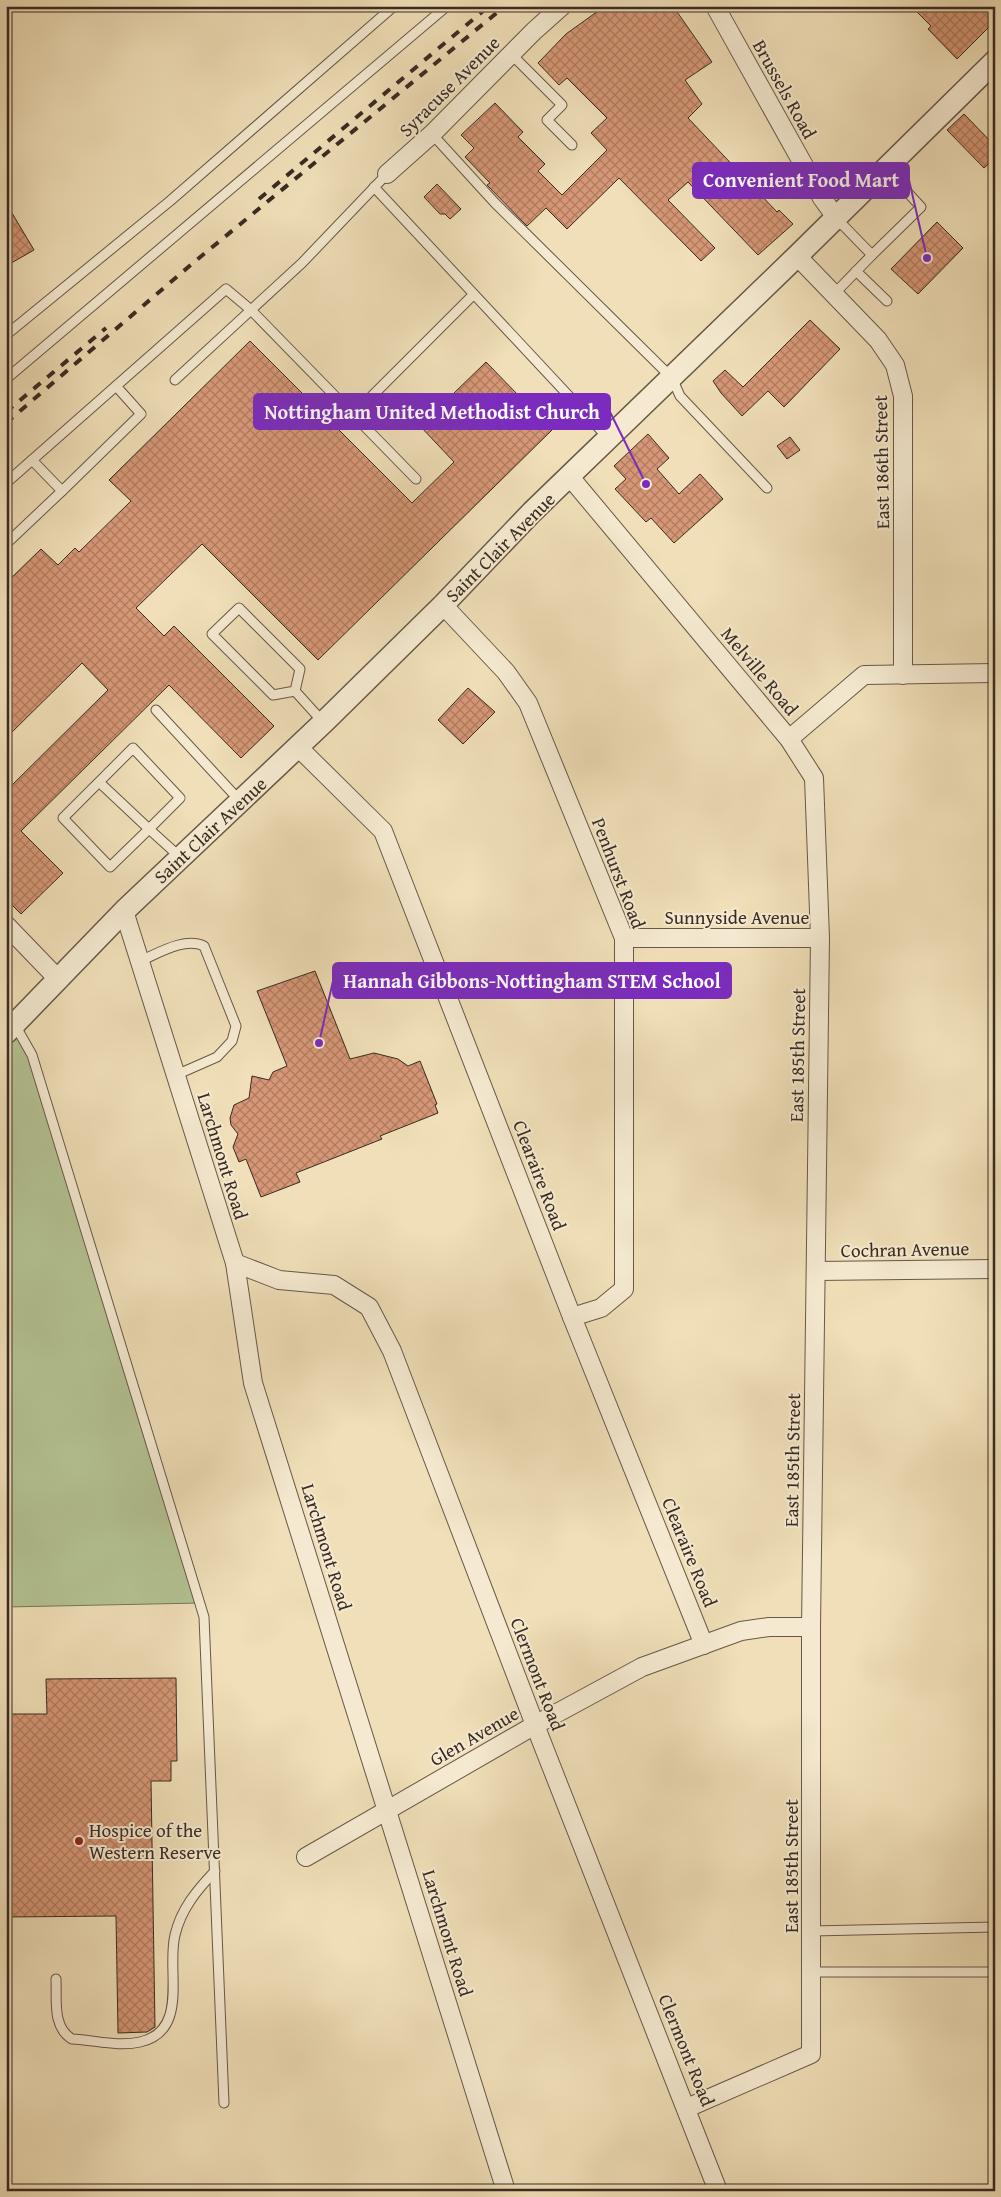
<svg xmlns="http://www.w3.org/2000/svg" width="1001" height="2197" font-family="'Gentium Book Plus',serif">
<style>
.grass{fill:#b4c393;stroke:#76775a}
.building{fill:url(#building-cross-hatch);stroke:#392b22}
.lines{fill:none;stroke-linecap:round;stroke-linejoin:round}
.service-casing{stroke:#675848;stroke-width:11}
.minor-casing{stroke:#675848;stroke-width:20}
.tertiary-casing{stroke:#675848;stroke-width:24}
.service{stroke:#f5ead1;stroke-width:9}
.minor{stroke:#f5ead1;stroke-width:18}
.tertiary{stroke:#f5ead1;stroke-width:21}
.rail{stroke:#392b22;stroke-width:4;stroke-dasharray:9 9;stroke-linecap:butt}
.poi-dot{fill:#8f2418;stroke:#f5ead1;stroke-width:2}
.labels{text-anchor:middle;stroke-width:4;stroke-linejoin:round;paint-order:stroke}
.street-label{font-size:19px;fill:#392b22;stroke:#f5ead1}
.poi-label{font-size:19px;fill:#392b22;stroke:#f5ead1;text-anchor:start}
.leader{fill:none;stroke:#7b2cbf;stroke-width:2}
.callout-dot{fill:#7b2cbf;stroke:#f5ead1;stroke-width:2}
.callout{fill:#7b2cbf;stroke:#7b2cbf;stroke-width:2}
.callout-label{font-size:20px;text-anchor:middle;font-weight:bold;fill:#fff}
</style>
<defs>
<pattern id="building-cross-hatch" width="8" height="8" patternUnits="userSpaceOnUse" patternTransform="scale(1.25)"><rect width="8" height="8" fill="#d69776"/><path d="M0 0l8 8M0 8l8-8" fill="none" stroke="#af7b60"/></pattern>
</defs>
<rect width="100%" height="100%" fill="#f0dfb8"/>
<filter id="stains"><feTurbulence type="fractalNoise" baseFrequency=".004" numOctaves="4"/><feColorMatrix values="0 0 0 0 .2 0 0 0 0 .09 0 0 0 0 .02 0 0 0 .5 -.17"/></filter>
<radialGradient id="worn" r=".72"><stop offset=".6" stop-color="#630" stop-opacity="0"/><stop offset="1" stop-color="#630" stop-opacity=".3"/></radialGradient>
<path class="grass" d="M15,1025L32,1055L200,1603L6,1607V1033Z"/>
<g class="building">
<path d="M605,6H673L712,62L685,80L702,104L688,118L777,212L779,210L793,224L758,255L688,182L668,200L715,248L701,261L619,178L567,229L546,208L527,226L487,185L490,183L465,157L474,148L461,135L495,103L523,132L518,137L545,164L538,171L562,195L607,150L591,133L607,118L567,78L559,85L538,63L566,34Z"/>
<path d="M911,6H995V21L957,59L928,29L931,26Z"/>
<path d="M964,114L995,146V158L984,168L947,130Z"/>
<path d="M437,184L461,209L450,219L445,214H440L424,197Z"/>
<path d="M6,203L34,250L6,266Z"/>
<path d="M937,222L963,248L918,294L891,269Z"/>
<path d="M810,320L840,349L784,407L768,391L742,416L721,393L713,381L725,370L743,387Z"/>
<path d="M250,341L412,503L454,462L420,426L486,362L552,430L318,660L202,544L136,608L164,636L174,626L274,726L241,758L169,685L21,831L63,873L21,914L6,899V791L108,690L82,663L6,738V583L41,549L58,565L75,548L79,552L131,501L109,480Z"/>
<path d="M648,434L669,458L657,469L679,494L700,474L723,499L674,543L651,518L646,522L615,489L626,479L614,466Z"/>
<path d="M790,437L800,450L787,459L777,446Z"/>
<path d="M468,688L495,712L463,744L438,720Z"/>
<path d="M315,971L350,1059L374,1053L398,1059L408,1066L420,1061L437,1104L435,1105L438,1113L380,1136L382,1139L296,1173L300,1182L261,1197L246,1159L239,1162L233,1147L238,1134L231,1125L230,1118L234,1105L249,1098L252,1076L269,1080L273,1072L287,1066L257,991Z"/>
<path d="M176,1678L177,1761H171V1781H151L155,2027L147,2032L118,2033L116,1916L6,1917V1714H47L46,1679Z"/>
</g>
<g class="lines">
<defs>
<g id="service">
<path d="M511,54L562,105L547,120L572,145"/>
<path d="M432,134L495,203L672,378L680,396L767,488"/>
<path d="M374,187L609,439"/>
<path d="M835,217L872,255L921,207L885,168"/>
<path d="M856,271L887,301"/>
<path d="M834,294L872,255"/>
<path d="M6,335L170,201L394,6"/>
<path d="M6,379L447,6"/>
<path d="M175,380L302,263L387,174"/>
<path d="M353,415L473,295"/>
<path d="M6,483L226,289L251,310L416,479"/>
<path d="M62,491L141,414L116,386"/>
<path d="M6,544L62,491L32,460"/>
<path d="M295,691L273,695L212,634L239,608L300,669L295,691L323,722"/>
<path d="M156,710L240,801"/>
<path d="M99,782L149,829L110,867L63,818L133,748L180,798L149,829L180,857"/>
<path d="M140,961C159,953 184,937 204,946L236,1026L232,1041L217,1057L176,1075"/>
<path d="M15,1025L32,1055L204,1617L224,2103"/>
<path d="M812,1931L995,1927"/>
<path d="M812,1972H995"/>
<path d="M56,1979C57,2000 52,2027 72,2039C95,2040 118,2047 140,2042C190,2031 166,1969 175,1935C181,1909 197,1890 215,1871"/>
</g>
<g id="minor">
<path d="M715,6L822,198L835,216"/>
<path d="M387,174L432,134L534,31L562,6"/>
<path d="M797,256L878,340L895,365L903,396V675"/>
<path d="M570,477L789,739L814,778L820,938L811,1627V2054L687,2108"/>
<path d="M443,605L506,672L528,703L624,938V1289L601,1308L572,1317"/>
<path d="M789,739L864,675L995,673"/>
<path d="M298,747L383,831L572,1317L704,1645"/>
<path d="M124,911L235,1263L253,1383L506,2191"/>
<path d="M6,925L59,980"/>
<path d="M624,938H820"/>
<path d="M235,1263L279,1280L334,1285L369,1307L392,1351L535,1725L718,2191"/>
<path d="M816,1271L995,1269"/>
<path d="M306,1857L535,1725L642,1667L741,1631L769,1627H811"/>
</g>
<path id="tertiary" d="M6,1033L124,911L324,722L443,605L532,512L797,256L995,61"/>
</defs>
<use href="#service" class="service-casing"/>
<use href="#minor" class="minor-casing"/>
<use href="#tertiary" class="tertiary-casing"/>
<use href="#service" class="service"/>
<use href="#minor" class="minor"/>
<use href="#tertiary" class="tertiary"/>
<g class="rail">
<path d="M259,199L489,6"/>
<path d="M6,412L106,328"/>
<path d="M6,423L193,263L505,6"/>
</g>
</g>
<circle class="poi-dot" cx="79" cy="1841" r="5"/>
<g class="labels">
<g class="street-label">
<text transform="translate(449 86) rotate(-45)" y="7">Syracuse Avenue</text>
<text transform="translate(785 89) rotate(61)" y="7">Brussels Road</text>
<text transform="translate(881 462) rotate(-91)" y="7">East 186th Street</text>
<text transform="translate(500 547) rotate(-45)" y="7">Saint Clair Avenue</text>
<text transform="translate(760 671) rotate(50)" y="7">Melville Road</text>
<text transform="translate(210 830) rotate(-43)" y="7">Saint Clair Avenue</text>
<text transform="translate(619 873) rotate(69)" y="7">Penhurst Road</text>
<text x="737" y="924">Sunnyside Avenue</text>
<text transform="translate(797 1055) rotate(-89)" y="7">East 185th Street</text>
<text transform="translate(223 1156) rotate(73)" y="7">Larchmont Road</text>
<text transform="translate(540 1175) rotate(69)" y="7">Clearaire Road</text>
<text transform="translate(905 1249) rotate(-1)" y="7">Cochran Avenue</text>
<text transform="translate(792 1460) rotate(-89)" y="7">East 185th Street</text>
<text transform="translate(327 1547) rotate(73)" y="7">Larchmont Road</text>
<text transform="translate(690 1552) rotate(68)" y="7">Clearaire Road</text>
<text transform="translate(538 1674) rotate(69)" y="7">Clermont Road</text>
<text transform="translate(474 1736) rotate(-30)" y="7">Glen Avenue</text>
<text transform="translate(791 1866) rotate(-90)" y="7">East 185th Street</text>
<text transform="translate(448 1933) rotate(73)" y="7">Larchmont Road</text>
<text transform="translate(687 2050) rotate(68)" y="7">Clermont Road</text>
</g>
<g class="poi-label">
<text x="89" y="1837">Hospice of the<tspan x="89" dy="22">Western Reserve</tspan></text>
</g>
</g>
<path class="leader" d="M927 258L909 180M646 484L610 412M319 1043L333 981"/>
<g class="callout-dot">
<circle cx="927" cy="258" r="5"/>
<circle cx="646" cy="484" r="5"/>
<circle cx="319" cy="1043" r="5"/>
</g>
<g class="callout">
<rect x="693" y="163" width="216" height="35" rx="5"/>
<rect x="254" y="394" width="356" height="35" rx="5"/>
<rect x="333" y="963" width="398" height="35" rx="5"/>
</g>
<g class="callout-label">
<text x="801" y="187">Convenient Food Mart</text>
<text x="432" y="419">Nottingham United Methodist Church</text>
<text x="532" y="988">Hannah Gibbons-Nottingham STEM School</text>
</g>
<rect width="1001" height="2197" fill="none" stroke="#f0dfb8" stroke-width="25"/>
<rect x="8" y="8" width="986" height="2182" fill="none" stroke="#392b22" stroke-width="2.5"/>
<rect x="12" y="12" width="976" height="2172" fill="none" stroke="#392b22"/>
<rect width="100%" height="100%" filter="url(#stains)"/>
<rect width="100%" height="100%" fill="url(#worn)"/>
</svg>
